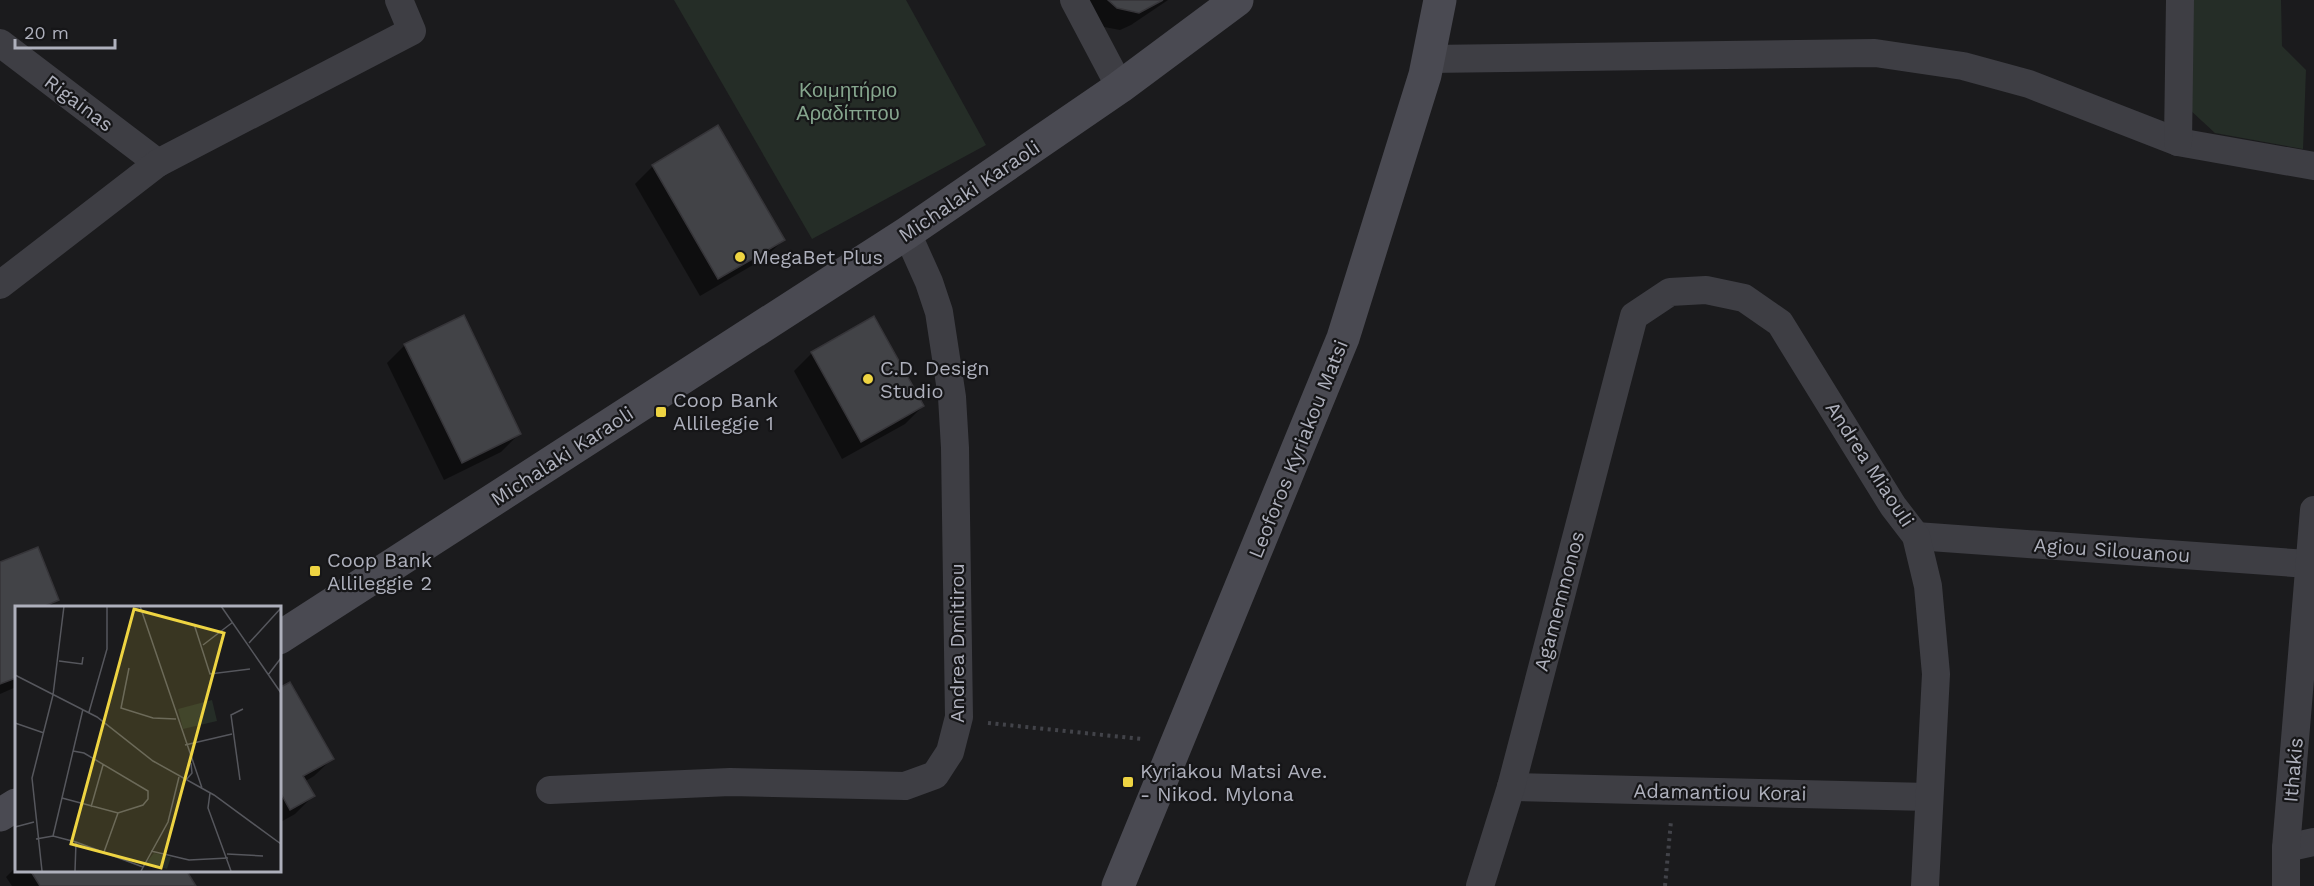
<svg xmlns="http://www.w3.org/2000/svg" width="2314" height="886" font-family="'Work Sans',sans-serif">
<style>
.green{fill:#252d27}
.shadow{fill:#0007}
.building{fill:#424347;stroke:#363539;stroke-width:1.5}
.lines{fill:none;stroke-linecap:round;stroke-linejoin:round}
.path{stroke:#424349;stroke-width:4;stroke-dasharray:3 4.5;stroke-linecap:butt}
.street{stroke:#3e3e44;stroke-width:28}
.secondary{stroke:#4a4a52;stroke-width:33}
.poi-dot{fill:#eed442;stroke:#161618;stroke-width:2}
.labels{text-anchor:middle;stroke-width:4.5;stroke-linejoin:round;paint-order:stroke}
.park-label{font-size:20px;fill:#86a68e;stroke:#161618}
.street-label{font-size:20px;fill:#aeb0bc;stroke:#161618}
.poi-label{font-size:20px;fill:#aeb0bc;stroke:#161618;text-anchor:start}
.inset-road{fill:none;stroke:#56575d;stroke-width:1.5}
.view{fill:#eed442;fill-opacity:0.15;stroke:#eed442;stroke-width:3}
.inset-edge{fill:none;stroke:#aeb0bc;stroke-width:3}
</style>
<rect width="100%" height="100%" fill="#1b1b1d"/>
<g class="green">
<path d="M674,0H906L986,145L812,239Z"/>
<path d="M2189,0H2281L2282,46L2306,70L2303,149L2215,133L2189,109Z"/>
</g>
<g class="shadow">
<path d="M1079,0H1168L1131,25L1120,30L1099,26Z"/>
<path d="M653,166L783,240L765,258L700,296L635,184Z"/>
<path d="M463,317L519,434L501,452L444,480L387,363L405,345Z"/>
<path d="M874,318L923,406L905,424L842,459L794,371L812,353Z"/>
<path d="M0,564L57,600L50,607H16V687L0,694Z"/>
<path d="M279,690L332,759L314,776L304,782L313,796L295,814L279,823Z"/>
<path d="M16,867V870H184L194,886H12L6,877Z"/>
</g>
<g class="building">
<path d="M1108,0H1163L1139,13L1117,8Z"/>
<path d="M718,125L785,240L718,279L652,165Z"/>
<path d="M464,315L521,434L462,463L404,344Z"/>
<path d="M874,316L924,406L861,442L811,352Z"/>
<path d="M38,547L59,600L43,607H16V678L0,684V562Z"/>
<path d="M290,682L334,759L303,776L315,796L290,810L279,790V688Z"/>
<path d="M30,870H186L196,886H40Z"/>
</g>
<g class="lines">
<g class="path">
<path d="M988,723L1142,739"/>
<path d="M1665,886L1671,821"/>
</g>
<g class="street">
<path d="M1074,0L1120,87"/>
<path d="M0,43L158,163"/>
<path d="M1428,59L1875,53L1963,66L2029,84L2178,142L2314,166"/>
<path d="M2178,142L2180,0"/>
<path d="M0,285L158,163L412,31L399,0"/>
<path d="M1916,536L2308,564"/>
<path d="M1511,787L1929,797"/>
<path d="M550,790L730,782L905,786L935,775L950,752L959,717L955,448L952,397L939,312L929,282L907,233"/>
<path d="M2286,848L2314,842"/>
<path d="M1480,886L1511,787L1634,316L1670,292L1706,290L1744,298L1780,323L1893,506L1916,536L1928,586L1936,674L1925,886"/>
<path d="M2286,886V848L2314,510"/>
</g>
<g class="secondary">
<path d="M279,638L907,233L1120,87L1237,0"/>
<path d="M0,815L16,805"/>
<path d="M1118,886L1343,338L1425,75L1440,0"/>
</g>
</g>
<g class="poi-dot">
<circle cx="740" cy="257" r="6"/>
<circle cx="868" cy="379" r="6"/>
<rect x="655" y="406" width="12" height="12" rx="3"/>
<rect x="309" y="565" width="12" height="12" rx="3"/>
<rect x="1122" y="776" width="12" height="12" rx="3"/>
</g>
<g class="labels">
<g class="park-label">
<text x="848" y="97">Κοιμητήριο<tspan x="848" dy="23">Αραδίππου</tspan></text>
</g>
<g class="street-label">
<text transform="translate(79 103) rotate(37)" y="7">Rigainas</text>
<text transform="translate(969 191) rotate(-34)" y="7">Michalaki Karaoli</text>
<text transform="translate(1298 449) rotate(-68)" y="7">Leoforos Kyriakou Matsi</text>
<text transform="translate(562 456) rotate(-33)" y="7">Michalaki Karaoli</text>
<text transform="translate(1870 464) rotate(57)" y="7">Andrea Miaouli</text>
<text transform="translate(2112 550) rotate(4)" y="7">Agiou Silouanou</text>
<text transform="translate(1559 601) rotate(-75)" y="7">Agamemnonos</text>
<text transform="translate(957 643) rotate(-90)" y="7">Andrea Dmitirou</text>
<text transform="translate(2293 770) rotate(-85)" y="7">Ithakis</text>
<text transform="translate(1720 792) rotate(1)" y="7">Adamantiou Korai</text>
</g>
<g class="poi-label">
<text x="752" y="264">MegaBet Plus</text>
<text x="880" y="375">C.D. Design<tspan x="880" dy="23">Studio</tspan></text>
<text x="673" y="407">Coop Bank<tspan x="673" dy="23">Allileggie 1</tspan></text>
<text x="327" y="567">Coop Bank<tspan x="327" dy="23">Allileggie 2</tspan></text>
<text x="1140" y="778">Kyriakou Matsi Ave.<tspan x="1140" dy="23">- Nikod. Mylona</tspan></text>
</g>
</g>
<g transform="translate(15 606)">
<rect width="266" height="266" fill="#1b1b1d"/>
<path d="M197,94L202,115L168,123L163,103ZM139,247L156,251L152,263L131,257Z" fill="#252d27"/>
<path class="inset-road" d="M125,0L187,182M206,0L266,87M179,18L195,68L235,63M234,37L266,2M188,39L218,16M44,55L67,58L68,51M114,62L106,102L138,112L161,113M0,69L82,111L138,155L199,189L266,238M253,69L266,52M38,89L49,0M266,100V147M74,106L92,43V0M0,117L29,127M170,139L217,128M171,174L177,167L176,157M225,174L216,109L228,103M195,187L193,202L216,265M47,192L103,207L128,199L133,193V185L69,147L58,145M76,201L88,159M0,221L19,216M38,230L68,103M21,233L38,230L61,236L128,261M136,245L174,254L213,252M89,246L103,207M212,248L248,250M27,265L17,172L38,89M60,265L61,236M126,265L153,216L164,171"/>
<path class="view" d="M119,3L209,27L146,262L56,238Z"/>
<rect width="266" height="266" class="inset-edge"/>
</g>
<path d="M15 39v9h100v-9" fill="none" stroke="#aeb0bc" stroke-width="3"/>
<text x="24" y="39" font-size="18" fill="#aeb0bc" stroke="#161618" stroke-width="4.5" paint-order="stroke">20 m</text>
</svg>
